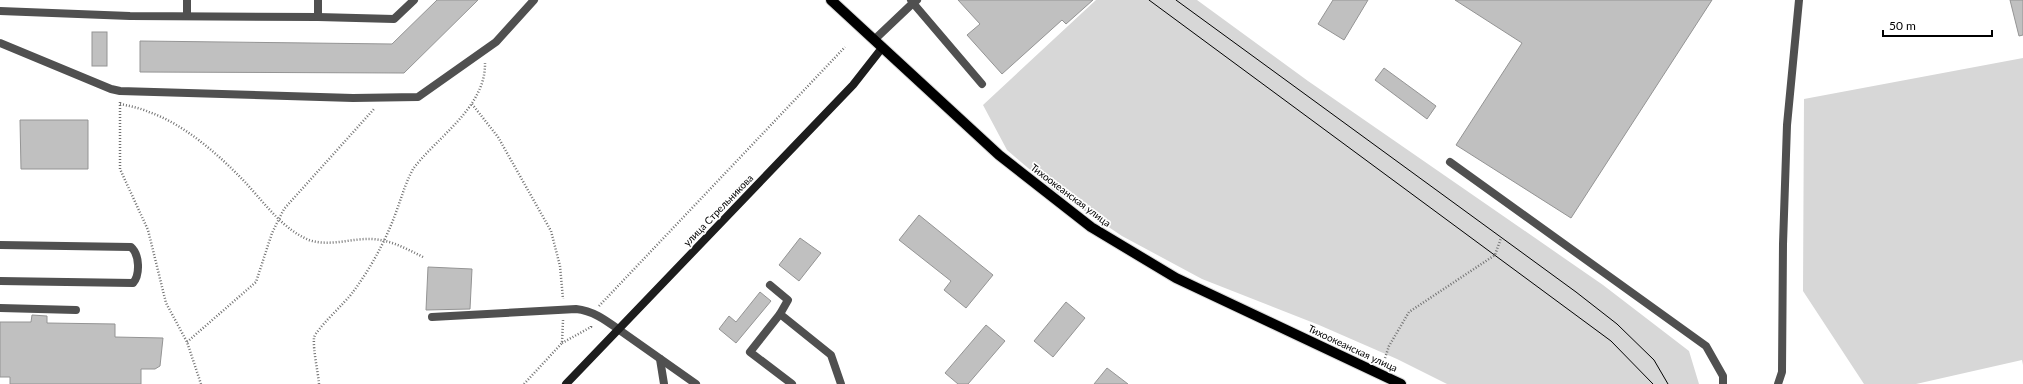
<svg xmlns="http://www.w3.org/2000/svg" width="2023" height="384" font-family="Lato,sans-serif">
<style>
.green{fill:#d7d7d7}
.building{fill:#c0c0c0;stroke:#949494}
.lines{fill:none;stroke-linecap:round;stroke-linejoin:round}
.primary-casing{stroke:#dbdbdb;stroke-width:12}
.path{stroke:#727272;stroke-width:2.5;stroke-dasharray:1 2;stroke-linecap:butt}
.lane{stroke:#505050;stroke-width:8}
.street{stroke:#505050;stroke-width:8}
.secondary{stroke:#1d1d1d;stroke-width:8}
.primary{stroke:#000;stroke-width:10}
.tram{stroke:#000;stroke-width:1}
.labels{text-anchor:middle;stroke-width:3.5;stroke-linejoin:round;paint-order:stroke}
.street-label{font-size:10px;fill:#000;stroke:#fff}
</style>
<rect width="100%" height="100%" fill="#fff"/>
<g class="green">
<path d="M1096,0H1197L1308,81L1603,285L1689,351L1699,384H1447L1397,359L1319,325L1202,279L1122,236L1055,191L1007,150L983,105Z"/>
<path d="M2023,58V365L2022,360L1916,384H1864L1803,291L1804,99Z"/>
</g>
<g class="building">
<path d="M437,0H478L404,73L140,72V41L392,44Z"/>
<path d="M958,0H1093L1066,24L1062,20L1002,74L967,35L980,24Z"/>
<path d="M1333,0H1368L1344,40L1318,24Z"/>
<path d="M1455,0H1712L1571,218L1456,145L1522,43Z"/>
<path d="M2010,0H2023V35L2019,36Z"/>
<rect x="92" y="32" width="15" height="34"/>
<path d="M1384,68L1436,106L1427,119L1375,80Z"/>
<path d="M20,120H88V169H21Z"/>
<path d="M919,215L993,275L966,308L944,290L951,281L899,240Z"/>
<path d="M800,238L821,253L799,281L779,265Z"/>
<path d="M428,267L472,269L470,309L426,310Z"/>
<path d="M760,292L771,301L736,343L719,329L729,316L736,322Z"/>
<path d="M1066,302L1085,318L1053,357L1034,341Z"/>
<path d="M32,315L47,316V323L115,324V337L163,338L160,366L155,369H141V384H10V377H0V322H31Z"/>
<path d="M986,325L1005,341L968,384H958L945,373Z"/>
<path d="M1107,368L1128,384H1094Z"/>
</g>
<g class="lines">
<defs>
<path id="primary" d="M831,0L999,155L1091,227L1176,278L1401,384"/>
</defs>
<use href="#primary" class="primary-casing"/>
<g class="path">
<path d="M120,102V169L148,230L166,303L187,342L201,384"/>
<path d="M120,104C130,106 140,108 149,112C184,124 219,155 244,181C263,201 282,229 309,240C330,247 352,238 372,239C391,240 407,249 423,257"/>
<path d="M472,104L498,137L551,231L560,266L563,299"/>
<path d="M599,306L845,47"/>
<path d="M187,342L256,282L272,233L284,209L374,109"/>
<path d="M562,343L591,327V324"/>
<path d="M1385,358L1389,346L1409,312L1495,255L1501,238"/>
<path d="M319,384C318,371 313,351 314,338C315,330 346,302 353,292C370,269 385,242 395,215C401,199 405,184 413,169C437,137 486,107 485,63"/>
<path d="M524,384L562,343L563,320"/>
</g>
<g class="lane">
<path d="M917,0L913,3L982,84"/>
<path d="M0,11L130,16L318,17V0"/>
<path d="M187,16V0"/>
<path d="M318,17L394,19L414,0"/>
<path d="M874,40L913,3L911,0"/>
<path d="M1450,162L1706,346L1723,376V384"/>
<path d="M0,245L131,247C140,255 140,275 133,283L0,281"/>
<path d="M770,285L788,300L780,314L831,355L841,384"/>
<path d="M0,308L76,310"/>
<path d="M780,314L750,352L792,384"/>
<path d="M432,317L576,309C593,311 604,319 618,329"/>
<path d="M660,359L664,384"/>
<path d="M1778,384L1782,372L1783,244L1787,125L1799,0"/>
</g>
<g class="street">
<path d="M0,43L111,89L120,91L353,98L418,97L496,42L534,0"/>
<path d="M618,329L696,384"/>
</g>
<path class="secondary" d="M566,384L853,85L882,48"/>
<use href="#primary" class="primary"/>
<g class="tram">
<path d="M1149,0L1611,341L1653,384"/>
<path d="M1176,0L1576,292L1617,324L1654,360L1668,384"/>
</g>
</g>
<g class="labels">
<g class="street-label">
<text transform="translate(1071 195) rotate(37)" y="4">Тихоокеанская улица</text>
<text transform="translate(718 210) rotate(-46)" y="4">улица Стрельникова</text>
<text transform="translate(1353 348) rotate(25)" y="4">Тихоокеанская улица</text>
</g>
</g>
<path d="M1883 30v6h109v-6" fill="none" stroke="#000000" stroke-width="2"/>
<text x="1889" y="30" font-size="12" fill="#000000" stroke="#ffffff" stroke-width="3" paint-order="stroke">50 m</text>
</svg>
